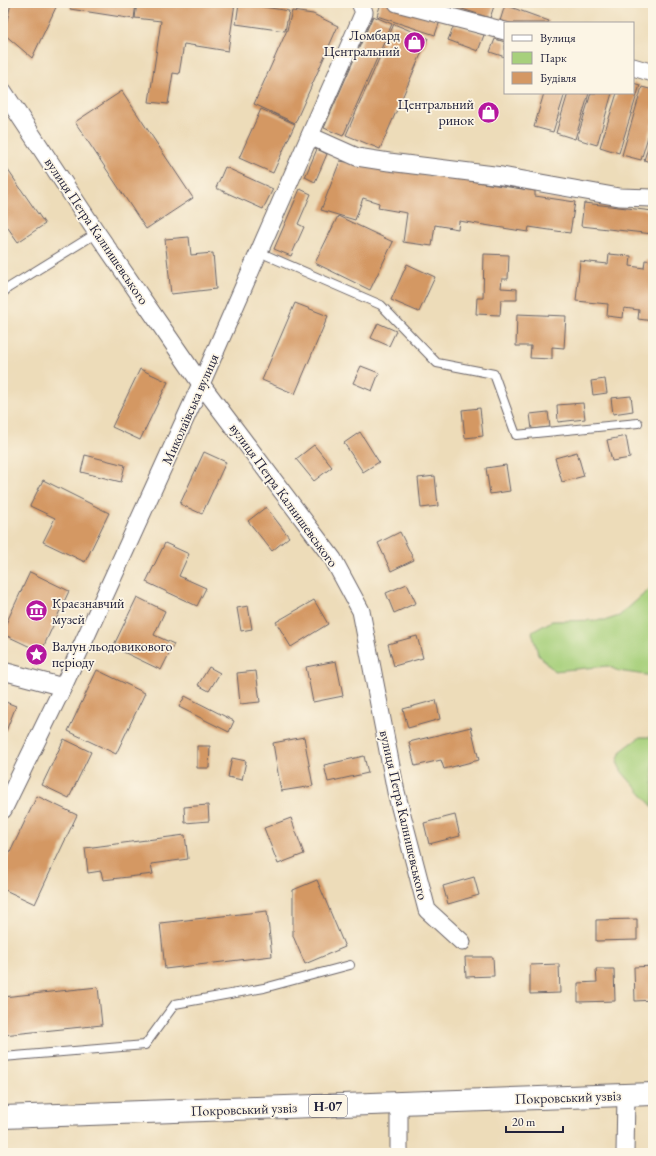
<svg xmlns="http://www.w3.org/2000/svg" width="656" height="1156" font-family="'EB Garamond',serif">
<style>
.green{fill:#a7d07c;stroke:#64795c}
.building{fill:#d49864}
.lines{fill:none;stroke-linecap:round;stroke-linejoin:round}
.service-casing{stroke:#696367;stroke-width:10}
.minor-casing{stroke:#696367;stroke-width:19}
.primary-casing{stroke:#696367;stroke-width:24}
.service{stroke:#fff;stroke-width:8}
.minor{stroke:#fff;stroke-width:17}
.primary{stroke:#fff;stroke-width:22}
.labels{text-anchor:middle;stroke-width:3.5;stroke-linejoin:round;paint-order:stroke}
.shield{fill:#fcf5e5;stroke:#63616e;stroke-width:1}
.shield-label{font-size:13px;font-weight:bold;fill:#22223b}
.poi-label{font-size:14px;fill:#22223b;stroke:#fcf5e5;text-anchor:end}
.street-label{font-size:14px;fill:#22223b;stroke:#fcf5e5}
</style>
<rect width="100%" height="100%" fill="#fcf5e5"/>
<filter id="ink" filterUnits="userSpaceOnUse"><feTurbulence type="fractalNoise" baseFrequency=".025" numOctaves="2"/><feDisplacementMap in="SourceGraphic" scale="8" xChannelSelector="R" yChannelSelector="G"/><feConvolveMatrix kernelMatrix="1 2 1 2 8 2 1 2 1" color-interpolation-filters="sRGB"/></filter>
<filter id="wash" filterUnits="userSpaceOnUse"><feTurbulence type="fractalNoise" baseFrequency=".012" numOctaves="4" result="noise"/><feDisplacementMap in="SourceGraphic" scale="16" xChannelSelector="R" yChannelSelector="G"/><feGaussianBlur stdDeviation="0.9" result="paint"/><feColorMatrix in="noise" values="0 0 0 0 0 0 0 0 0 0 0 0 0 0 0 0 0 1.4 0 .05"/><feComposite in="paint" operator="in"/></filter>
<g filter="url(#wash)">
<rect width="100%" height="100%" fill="#eddcb9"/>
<g class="green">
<path d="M653,586V676L618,671L608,666L554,671L538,654L532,632L552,621L607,620L619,616Z"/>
<path d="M640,737H653V807L622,772L617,762L621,751Z"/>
</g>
<g id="blocks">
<g class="building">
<path d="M3,3H7L6,12L3,14Z"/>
<path d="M11,3H58L32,58L4,34Z"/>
<path d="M70,3H136L134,19L70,9Z"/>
<path d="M137,3H235L228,51L184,44L179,74L173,73L168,104L149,102L161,21L135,18Z"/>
<path d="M239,3L289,11L285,31L236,24Z"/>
<path d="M381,3H386L440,21L435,35L377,16Z"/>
<path d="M451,3H495L490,18L450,5Z"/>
<path d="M505,5L549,21L548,23H505L500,21Z"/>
<path d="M292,11L313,14L338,26L295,123L254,104L287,30Z"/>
<path d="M373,16L392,24L343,136L324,128Z"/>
<path d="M394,24L428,38L380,149L346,135Z"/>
<path d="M454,25L484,35L478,51L448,40Z"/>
<path d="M495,39L505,42V57L490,52Z"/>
<path d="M633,83L640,85L619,153L600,147L617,93H633Z"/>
<path d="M642,87L653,90V120L641,160L622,155Z"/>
<path d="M122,91L193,198L146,229L75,122Z"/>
<path d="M544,93H565L553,132L534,127Z"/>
<path d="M568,93H589L575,139L556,133Z"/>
<path d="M591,93H612L597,145L577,139Z"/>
<path d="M261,109L295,124L273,173L239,158Z"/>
<path d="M653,132V163L644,160Z"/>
<path d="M317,149L327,154L315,182L305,177Z"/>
<path d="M340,161L535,191V196L575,202L570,233L529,227L528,232L459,221L458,229L435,225L432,246L403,242L407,213L378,208L379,203L363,198L355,220L321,210Z"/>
<path d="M3,163L45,224L18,242L3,221Z"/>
<path d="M225,167L273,189L263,209L216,188Z"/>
<path d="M300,189L311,194L298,224L304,227L291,256L274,249Z"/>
<path d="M584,203L653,211V234L581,226Z"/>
<path d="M338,216L393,242L370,290L315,263Z"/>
<path d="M189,237L191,255L213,253L216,289L171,294L165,239Z"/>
<path d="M484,254L509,255L508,279H502L501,288L517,289V300H501L500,315L476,314L477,298H483Z"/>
<path d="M609,254L631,256L630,266L644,268L645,260L653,261V321L638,319L639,310L624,308L623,318L607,316L608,304L576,301L580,261L608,264Z"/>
<path d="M407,264L435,277L419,312L391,300Z"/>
<path d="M295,303L328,316L295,394L262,380Z"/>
<path d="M517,314L566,316L564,348L552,347V359L530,358L531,346H516Z"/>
<path d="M378,323L396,331L389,346L371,338Z"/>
<path d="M361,366L379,373L372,391L353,383Z"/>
<path d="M140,369L168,382L140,440L112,427Z"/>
<path d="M605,379L607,393L593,395L591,381Z"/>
<path d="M631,396L633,411L613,414L611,398Z"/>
<path d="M583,403L585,419L558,422L557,405Z"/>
<path d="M480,408L483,436L465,438L462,410Z"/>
<path d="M548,412L550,427L532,429L530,414Z"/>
<path d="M360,432L379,462L363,472L344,443Z"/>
<path d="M626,436L630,458L612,461L607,440Z"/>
<path d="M314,445L332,467L314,481L296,459Z"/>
<path d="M204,452L226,462L202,514L180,504Z"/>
<path d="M577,452L584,476L562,482L555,458Z"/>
<path d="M85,455L125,465L121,482L81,472Z"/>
<path d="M506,465L510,491L490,494L486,468Z"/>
<path d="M435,476L438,506L421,508L418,478Z"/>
<path d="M43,480L109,513L85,562L43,542L55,518L30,506Z"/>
<path d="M266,507L289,537L272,551L248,521Z"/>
<path d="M400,532L414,560L391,571L378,543Z"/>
<path d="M165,543L189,554L179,576L206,588L197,606L146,582Z"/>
<path d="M30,572L69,591L41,652L3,634V630Z"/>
<path d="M407,584L416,603L394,613L386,593Z"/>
<path d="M137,597L165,611L154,635L174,644L161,670L113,647Z"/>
<path d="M314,600L328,624L291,647L276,622Z"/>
<path d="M248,606L252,629L241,631L237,608Z"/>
<path d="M417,636L423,658L394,666L388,644Z"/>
<path d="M336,661L343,696L313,702L306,667Z"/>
<path d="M209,667L220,673L209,691L198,685Z"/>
<path d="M97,670L145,693L116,754L68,731Z"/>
<path d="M256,671L260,702L240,704L237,673Z"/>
<path d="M185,696L234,721L229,732L179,707Z"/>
<path d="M436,700L440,719L408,728L403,709Z"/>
<path d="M3,701L16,706L6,731L3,730Z"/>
<path d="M471,727L479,760L444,769L441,760L415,766L409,742Z"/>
<path d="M304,737L313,786L281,791L273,743Z"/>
<path d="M64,739L91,752L69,798L42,785Z"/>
<path d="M197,746H210L209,768H197Z"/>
<path d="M364,756L368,773L328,782L324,765Z"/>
<path d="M232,758L246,761L242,780L228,777Z"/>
<path d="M37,796L77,815L35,904L3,889V867Z"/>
<path d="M208,805L209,821L185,823L184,807Z"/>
<path d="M455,815L460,836L429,844L424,823Z"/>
<path d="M291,818L304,854L278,864L264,828Z"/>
<path d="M185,835L188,859L151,864L153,874L103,880L101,871L88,873L85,848Z"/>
<path d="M474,877L479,895L448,904L443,886Z"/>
<path d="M317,880L345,947L305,964L293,936V890Z"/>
<path d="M267,911L272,956L165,969L160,923Z"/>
<path d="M637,919V940L596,941V920Z"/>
<path d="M465,957H493L494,976L466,977Z"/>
<path d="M559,964L560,993L530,994V965Z"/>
<path d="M653,966V1000L635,1001L634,967Z"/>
<path d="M596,969H614L615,1001L578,1002V983L597,982Z"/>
<path d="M98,987L102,1025L3,1035V997Z"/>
</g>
</g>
</g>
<g filter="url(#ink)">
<use href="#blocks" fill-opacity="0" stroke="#696367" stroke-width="1"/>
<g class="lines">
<defs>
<g id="service">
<path d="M259,252L381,305L437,363L494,374L516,435L638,423"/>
<path d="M3,293L8,288L97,233"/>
<path d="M3,1057L145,1045L175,1004L264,988L350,965"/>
</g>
<g id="minor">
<path d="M397,3L505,31"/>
<path d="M633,67L653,73"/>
<path d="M3,91L97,233L201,384L333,559L361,611L396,792L427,910L462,942"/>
<path d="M310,136L357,157L389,162L502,176L619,197L653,198"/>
<path d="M3,671L63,687"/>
<path d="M3,810L63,687L201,384L364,12L360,3"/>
<path d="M399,1153V1103"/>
<path d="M625,1153L626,1095"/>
</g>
<path id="primary" d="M3,1117L653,1094"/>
</defs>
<use href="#service" class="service-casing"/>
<use href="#minor" class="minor-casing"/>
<use href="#primary" class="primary-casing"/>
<use href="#service" class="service"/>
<use href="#minor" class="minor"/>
<use href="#primary" class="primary"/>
</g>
</g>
<defs>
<symbol id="shop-disc" viewBox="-11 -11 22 22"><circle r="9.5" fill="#b5179e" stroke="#fcf5e5"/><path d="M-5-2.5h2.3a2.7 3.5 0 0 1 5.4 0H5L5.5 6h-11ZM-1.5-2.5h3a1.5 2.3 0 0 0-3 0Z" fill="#fff"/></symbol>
<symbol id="museum-disc" viewBox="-11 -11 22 22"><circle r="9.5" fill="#b5179e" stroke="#fcf5e5"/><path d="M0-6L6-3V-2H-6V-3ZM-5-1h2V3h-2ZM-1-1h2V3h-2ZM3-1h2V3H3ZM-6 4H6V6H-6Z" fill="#fff"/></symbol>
<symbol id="sight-disc" viewBox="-11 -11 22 22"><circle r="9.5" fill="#b5179e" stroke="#fcf5e5"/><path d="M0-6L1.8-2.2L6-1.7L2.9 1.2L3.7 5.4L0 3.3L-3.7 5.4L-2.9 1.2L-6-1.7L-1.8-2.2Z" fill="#fff"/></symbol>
</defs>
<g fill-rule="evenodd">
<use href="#shop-disc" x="402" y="30" width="25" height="25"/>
<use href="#shop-disc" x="476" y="100" width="25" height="25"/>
<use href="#museum-disc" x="24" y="598" width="25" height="25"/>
<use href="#sight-disc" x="24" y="642" width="25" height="25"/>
</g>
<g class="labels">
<rect class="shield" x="309" y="1095" width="38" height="22" rx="3"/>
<g class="shield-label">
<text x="328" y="1111">Н-07</text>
</g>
<g class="poi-label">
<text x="400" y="40">Ломбард<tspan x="400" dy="16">Центральний</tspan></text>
<text x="474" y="109">Центральний<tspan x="474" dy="16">ринок</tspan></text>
<text x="52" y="608" text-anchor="start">Краєзнавчий<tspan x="52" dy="16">музей</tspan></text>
<text x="52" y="651" text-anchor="start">Валун льодовикового<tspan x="52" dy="16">періоду</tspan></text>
</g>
<g class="street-label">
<text transform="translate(97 231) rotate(56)" y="5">вулиця Петра Калнишевського</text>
<text transform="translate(190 409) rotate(-66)" y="5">Миколаївська вулиця</text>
<text transform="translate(284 495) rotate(54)" y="5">вулиця Петра Калнишевського</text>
<text transform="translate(404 815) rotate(77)" y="5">вулиця Петра Калнишевського</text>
<text transform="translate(568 1097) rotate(-2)" y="5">Покровський узвіз</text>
<text transform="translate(244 1109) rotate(-2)" y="5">Покровський узвіз</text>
</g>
</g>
<rect width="656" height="1156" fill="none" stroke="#fcf5e5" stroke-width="16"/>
<rect x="504" y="22" width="130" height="72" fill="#fcf5e5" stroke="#a5a1a1"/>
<rect x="512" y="35" width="20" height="6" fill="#ffffff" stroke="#a5a1a1"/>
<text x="540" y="42" font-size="12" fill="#22223b">Вулиця</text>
<rect x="512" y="52" width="20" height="12" fill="#a7d07c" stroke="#a5a1a1"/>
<text x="540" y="62" font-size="12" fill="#22223b">Парк</text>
<rect x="512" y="72" width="20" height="12" fill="#d49864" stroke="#a5a1a1"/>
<text x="540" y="82" font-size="12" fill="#22223b">Будівля</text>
<path d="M506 1126v6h57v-6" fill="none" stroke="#22223b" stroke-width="2"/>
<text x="512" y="1126" font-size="12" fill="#22223b" stroke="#fcf5e5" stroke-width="3" paint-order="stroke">20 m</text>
</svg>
